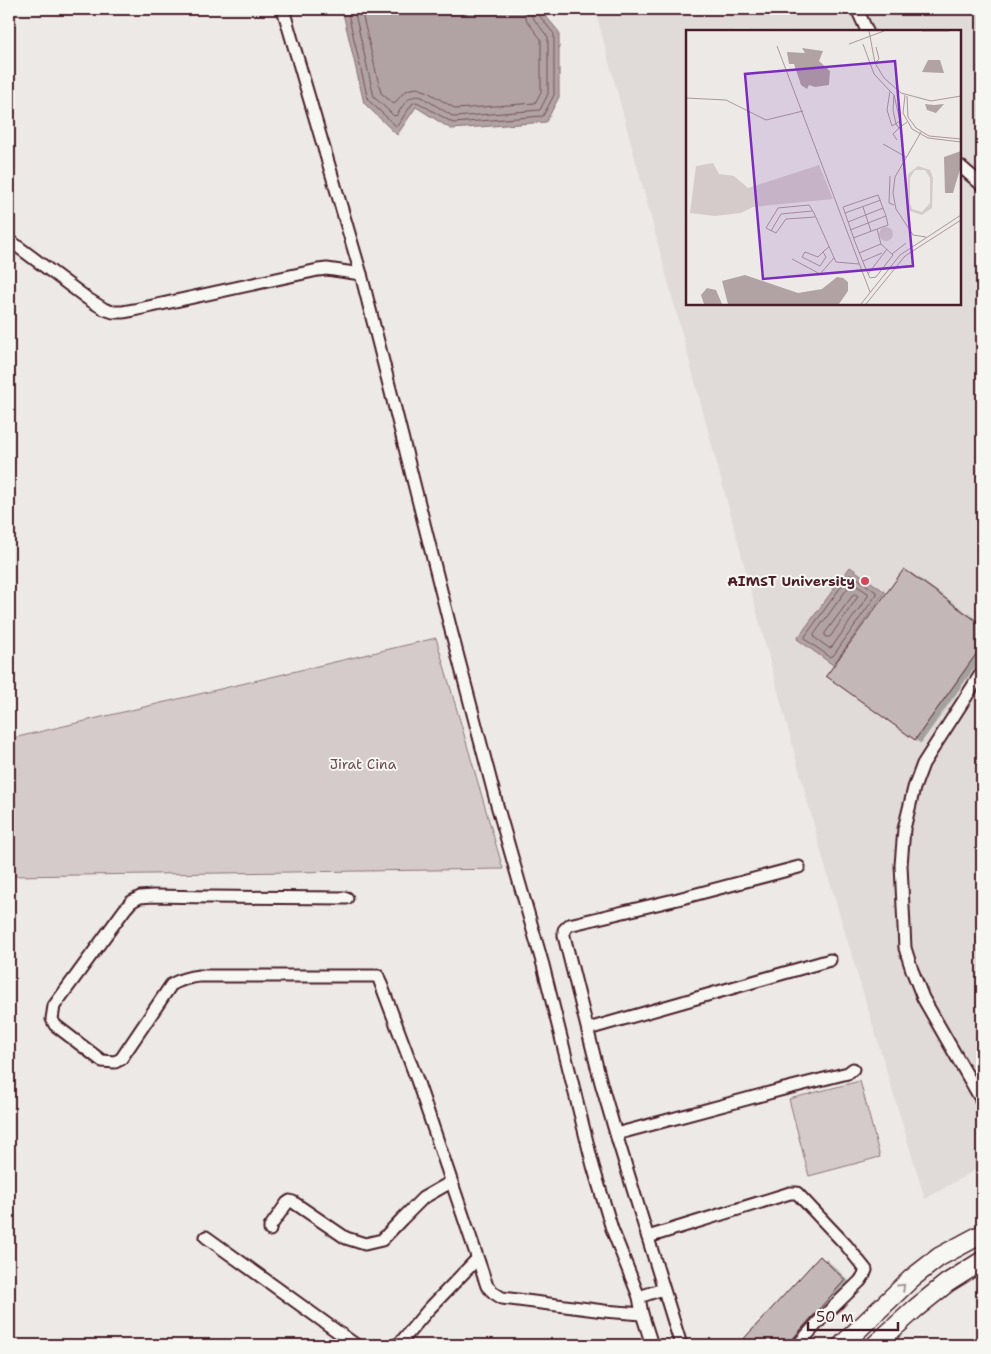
<svg xmlns="http://www.w3.org/2000/svg" width="991" height="1354" font-family="'Shantell Sans',sans-serif">
<style>
.built{fill:#e0dad8;fill-rule:evenodd}
.green{fill:#d4cbca;stroke:#8f757a}
.water{fill:#b1a2a3;stroke:#886e73}
.lines{fill:none;stroke-linecap:round;stroke-linejoin:round}
.shore{stroke:#73535b;stroke-width:1}
.building{fill:#c4b7b7;stroke:#4a1f2b;filter:url(#shadow)}
.minor-casing{stroke:#4a1f2b;stroke-width:15}
.primary-casing{stroke:#4a1f2b;stroke-width:21}
.minor{stroke:#f6f6f2;stroke-width:11}
.primary{stroke:#f6f6f2;stroke-width:18}
.oneway{stroke:#a99598}
.poi-dot{fill:#d1495b;stroke:#f6f6f2;stroke-width:2}
.labels{text-anchor:middle;stroke-width:4;stroke-linejoin:round;paint-order:stroke}
.poi-label{font-size:14px;font-weight:bold;fill:#4a1f2b;stroke:#f6f6f2;text-anchor:end}
.park-label{font-size:14px;fill:#6c4a53;stroke:#f6f6f2}
.inset-road{fill:none;stroke:#ab989b;stroke-width:1}
.view{fill:#7b2cbf;fill-opacity:0.15;stroke:#7b2cbf;stroke-width:2.5}
.inset-edge{fill:none;stroke:#4a1f2b;stroke-width:2.5}
</style>
<defs>
<filter id="shadow"><feDropShadow dx="5.5" dy="3" stdDeviation="0" flood-color="#0004"/></filter>
</defs>
<rect width="100%" height="100%" fill="#ece9e6"/>
<filter id="ink" filterUnits="userSpaceOnUse"><feTurbulence type="fractalNoise" baseFrequency=".02" numOctaves="2"/><feDisplacementMap in="SourceGraphic" scale="10" xChannelSelector="R" yChannelSelector="G"/><feConvolveMatrix kernelMatrix="1 2 1 2 8 2 1 2 1" color-interpolation-filters="sRGB"/></filter>
<g filter="url(#ink)">
<path class="built" d="M595,9H982V1166L925,1199L823,859ZM687,31H960V304H687Z"/>
<g class="green">
<path d="M436,638L503,869L9,876V739Z"/>
<path d="M860,1081L880,1157L809,1176L789,1099Z"/>
</g>
<g class="water">
<path d="M342,9H540L559,32V97L546,122L451,129L416,107L397,135L364,103Z"/>
<path d="M850,567L885,592L833,665L797,639Z"/>
</g>
<g class="lines">
<g class="shore">
<path d="M347,9L368,100L396,126L398,125L412,104L415,102L419,103L453,123L543,116L554,95V34L538,14L537,9"/>
<path d="M354,9L374,97L394,116L397,115C403,105 409,93 422,97L454,117L540,110L548,94V37L532,17L530,9"/>
<path d="M361,9L381,93L394,104L404,92L411,89L417,88L426,91L456,109L535,103L541,92V39L526,20L523,9"/>
<path d="M850,575H853L876,592L877,594L833,656L830,657L806,640L805,637Z"/>
<path d="M851,584H854L868,593V596L832,647L829,648L815,638L814,635Z"/>
<path d="M855,594L858,596L857,598L830,637H826L825,635V633L853,595Z"/>
</g>
</g>
<g class="building">
<path d="M904,569L982,625V646L915,740L826,676Z"/>
<path d="M820,1256L845,1280L787,1345H738Z"/>
</g>
<g class="lines">
<defs>
<g id="minor">
<path d="M283,9L361,274L452,634L497,805L543,965L593,1166L612,1229L639,1297L642,1314L652,1345"/>
<path d="M857,9L867,31"/>
<path d="M960,166L982,185"/>
<path d="M9,240L88,299L104,309L113,312H123L134,310L318,270L327,269L361,274"/>
<path d="M982,672L923,764L914,788L904,829L901,865L905,948L912,970L923,998L982,1101"/>
<path d="M347,898L210,897L153,896L140,897L131,902L125,909L54,1006L52,1019L55,1025L102,1061L115,1062L121,1059L171,985C181,979 189,977 199,976H378L417,1080L487,1286L494,1293L502,1298L604,1311L642,1314"/>
<path d="M588,1029L830,960"/>
<path d="M616,1134L780,1090L848,1073L853,1069"/>
<path d="M270,1230V1227L287,1203L290,1201L293,1202L346,1238L365,1244L382,1240L402,1219L423,1198L451,1182"/>
<path d="M206,1237L356,1345"/>
<path d="M648,1237L790,1193H797L846,1245L866,1270L864,1275L860,1281L821,1319L798,1345"/>
<path d="M639,1297L663,1289"/>
<path d="M396,1345L400,1343L429,1309L477,1259"/>
<path d="M681,1345L616,1134L601,1083L564,936V930L569,925L678,899L799,867"/>
</g>
<g id="primary">
<path d="M842,1345L912,1278L939,1257L982,1234"/>
<path d="M875,1345L916,1308L947,1283L982,1261"/>
</g>
</defs>
<use href="#minor" class="minor-casing"/>
<use href="#primary" class="primary-casing"/>
<use href="#minor" class="minor"/>
<use href="#primary" class="primary"/>
</g>
<defs><path id="oneway-chevron" d="M-2-3.5L2.5 0L-2 3.5" fill="none" stroke-width="1.6" stroke-linecap="round" stroke-linejoin="round" transform="scale(1.25)"/></defs>
<use class="oneway" href="#oneway-chevron" transform="translate(902 1287) rotate(-44)"/>
</g>
<circle class="poi-dot" cx="865" cy="581" r="5"/>
<g class="labels">
<g class="poi-label">
<text x="855" y="586">AIMST University</text>
</g>
<g class="park-label">
<text x="363" y="769">Jirat Cina</text>
</g>
</g>
<g transform="translate(686 30)">
<rect width="275" height="275" fill="#ece9e6"/>
<path d="M27,133L33,144L48,146L62,158L133,135L147,169L67,177L55,183L29,186L4,183L10,136ZM232,136L244,140L247,148L246,178L236,185L224,181L221,173L222,144ZM229,140H239L244,148V173L236,182L226,179L224,173V148ZM193 204a7 7 0 1 1 14 0a7 7 0 1 1-14 0Z" fill="#d4cbca" fill-rule="evenodd"/>
<path d="M116,18L137,21L133,31L144,41L143,55L129,57L123,55L121,59L115,55L108,34H103L101,22L119,23ZM242,30H254L258,43L236,42ZM239,74L248,75L258,74L250,83L241,80ZM275,121V136L267,163H259L258,127ZM59,245L112,263L136,259L151,247L157,248L162,252V261L153,274H42L36,251ZM21,258L30,260L36,274H18L15,265Z" fill="#b1a2a3"/>
<path class="inset-road" d="M183,1L189,33L198,48L215,63L245,71L275,66M236,1H263M163,14L198,1M177,14L188,44L204,61L201,80L206,96L214,91L208,65M91,16L184,262M189,33L193,29L190,17M204,61L208,65L207,80L210,94L213,98L221,92M219,65L217,83L226,99L242,108L275,112M221,66L222,87L230,98L243,106L275,109M0,68L40,70L80,90L117,81M235,102L209,147L207,163L210,179L227,205L240,207M211,110L207,104L213,98M197,114L220,127M204,146L203,173L208,175M177,177L185,201M159,183L195,170M129,187L100,189L90,203L80,198L92,178L123,175L128,183L150,232L173,234M162,192L197,178M191,199L195,214M164,200L200,186L202,195L167,208M85,201L95,184L126,181M137,222L140,227L134,236L116,227L119,222L132,227L139,220L143,217M173,223L195,214L207,225L190,247L184,248L179,237L169,212L157,177L192,165L200,186M206,224L220,213M106,229L134,244L148,228M177,231L196,223M182,244L201,219M175,274L214,225L275,185M180,274L219,226L275,190"/>
<path class="view" d="M209,31L227,236L77,249L59,44Z"/>
<rect width="275" height="275" class="inset-edge"/>
</g>
<rect width="991" height="1354" fill="none" stroke="#f6f6f2" stroke-width="30"/>
<rect x="15" y="15" width="961" height="1324" fill="none" stroke="#4a1f2b" stroke-width="2" filter="url(#ink)"/>
<path d="M808 1322v8h90v-8" fill="none" stroke="#4a1f2b" stroke-width="2.5"/>
<text x="816" y="1322" font-size="15" fill="#4a1f2b" stroke="#f6f6f2" stroke-width="4" paint-order="stroke">50 m</text>
</svg>
